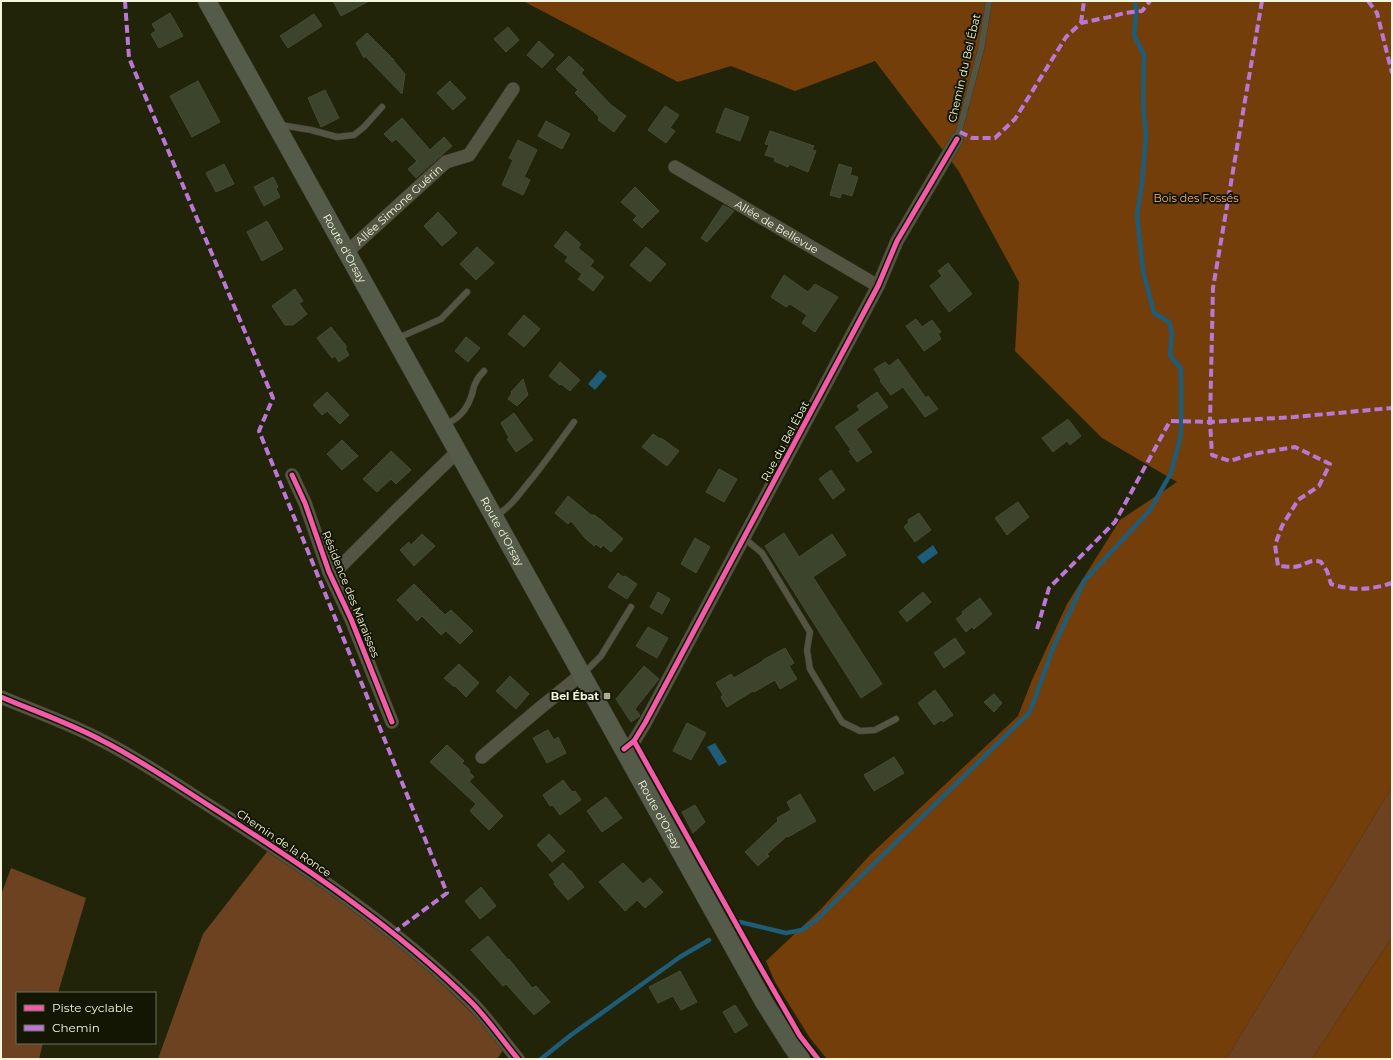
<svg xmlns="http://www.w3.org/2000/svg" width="1393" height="1060" font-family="Montserrat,sans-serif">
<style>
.green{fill:#6c4220}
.forest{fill:#743e0a}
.water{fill:#1e5c78}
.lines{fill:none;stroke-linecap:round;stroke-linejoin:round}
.stream{stroke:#1e5c78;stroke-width:4.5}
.building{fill:#3c442b;stroke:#454b37}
.lane-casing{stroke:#3a3c2b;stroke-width:7}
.street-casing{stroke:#3a3c2b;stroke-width:14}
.secondary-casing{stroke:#3a3c2b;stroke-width:19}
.lane{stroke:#535542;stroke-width:6}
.street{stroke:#535542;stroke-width:13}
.secondary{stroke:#555b49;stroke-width:18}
.quiet{stroke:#ba77d6;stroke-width:4;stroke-dasharray:8 4;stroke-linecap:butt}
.cycleway-casing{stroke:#141604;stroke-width:8}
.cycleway{stroke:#f35aa7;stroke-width:5}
.poi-dot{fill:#a9ac92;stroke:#141604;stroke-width:1.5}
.labels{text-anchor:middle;stroke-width:4;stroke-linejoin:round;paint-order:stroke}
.street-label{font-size:11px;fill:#f2f6dc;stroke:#141604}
.park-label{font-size:11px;fill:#f9af7d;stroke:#141604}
.poi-label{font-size:11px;font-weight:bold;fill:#f2f6dc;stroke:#141604;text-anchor:end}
</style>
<rect width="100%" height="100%" fill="#22240a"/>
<g class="green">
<path d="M1392,787V937L1312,1059H1226Z"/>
<path d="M270,848L413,956L474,1015L504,1049L497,1059H158L203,934Z"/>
<path d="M11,868L86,898L58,993H17V1043H43L39,1059H1V895Z"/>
</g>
<g class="forest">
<path d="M523,1H1392V787L1226,1059H827L810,1038L775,982L766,961L822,908L870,855L1018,716L1032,680L1067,604L1120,520L1177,482L1102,438L1015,351L1019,282L958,170L875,61L795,91L731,66L678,82Z"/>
<path d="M1392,937V1059H1312Z"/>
</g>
<g class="water">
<path d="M600,370L607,376L595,390L588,384Z"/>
<path d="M933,545L938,553L923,564L917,557Z"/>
<path d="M715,743L727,762L719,766L707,747Z"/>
</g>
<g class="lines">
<g class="stream">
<path d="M740,922L786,933L802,930L816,920L1028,714L1032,706L1053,648L1084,581L1150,510L1171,473L1181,434V369L1170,355L1172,333L1169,322L1154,313L1143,271L1137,215L1142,183L1146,135L1143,104L1144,55L1134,35L1136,11L1135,1"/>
<path d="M541,1059L571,1035L680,957L709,940"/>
</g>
</g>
<g class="building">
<path d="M333,1H369L341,16Z"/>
<path d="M170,13L183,36L159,48L151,34L156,31L152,24Z"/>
<path d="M314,14L322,26L288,48L280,36Z"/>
<path d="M508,27L519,40L506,52L494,39Z"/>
<path d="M367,33L394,60H393L405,74L402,94L365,56L364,58L356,43Z"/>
<path d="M539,41L554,55L542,68L527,55Z"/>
<path d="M569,56L584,70L581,73L610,104L626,116L614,132L598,120L599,117L575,93L578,90L556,69Z"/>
<path d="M198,81L220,122L192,137L170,96Z"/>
<path d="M450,81L466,98L453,110L437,93Z"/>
<path d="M325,90L339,118L321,127L308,98Z"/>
<path d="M665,106L679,115L670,128L675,131L666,143L648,130Z"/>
<path d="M725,108L749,117L740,141L716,132Z"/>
<path d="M402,118L430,150L444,137L452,146L416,178L408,169L417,161L396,139L392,142L384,134Z"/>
<path d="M546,121L570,134L562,149L538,136Z"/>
<path d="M770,131L814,146L812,150L816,151L808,172L789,164L788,167L774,161L775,158L765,155L769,145L765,144Z"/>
<path d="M518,140L537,150L524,177L530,180L523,195L502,185L513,160L509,158Z"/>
<path d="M224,164L234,184L216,192L206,173Z"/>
<path d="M839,164L852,168L850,175L858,177L852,196L842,193L840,198L830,195Z"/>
<path d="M273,177L278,187L276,189L280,197L264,206L254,187Z"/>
<path d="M635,187L659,211L642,228L633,220L637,216L621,202Z"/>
<path d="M723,205L734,211L707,242L701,238Z"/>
<path d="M438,212L457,233L442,246L424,226Z"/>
<path d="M267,221L283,249L262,261L247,232Z"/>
<path d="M566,231L581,244L578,248L594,261L590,266L604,277L593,291L578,279L582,274L565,261L568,257L554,246Z"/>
<path d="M477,247L494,263L476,280L460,264Z"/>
<path d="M646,247L666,264L650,282L630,265Z"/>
<path d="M948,263L972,294L949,312L930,286L942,276L938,271Z"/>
<path d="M784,275L808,292L815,284L838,297L815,332L802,323L807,315L790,304L786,307L771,297Z"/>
<path d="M295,289L303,301L299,303L307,314L293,325H285L272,306Z"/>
<path d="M524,315L540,329L524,347L508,334Z"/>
<path d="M916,319L922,327L932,320L941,332L938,334L941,339L924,351L906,326Z"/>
<path d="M331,327L347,347L345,348L349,355L339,362L335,356L332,358L317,338Z"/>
<path d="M466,337L480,348L468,362L455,351Z"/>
<path d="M898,359L926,398L928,396L938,409L925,417L903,387L891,395L880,381L881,380L874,369L885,362L889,366Z"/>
<path d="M560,362L580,380L570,391L561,384L560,385L549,376Z"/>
<path d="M523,379L528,395L517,406L508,399L512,393L511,392Z"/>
<path d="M327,392L349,415L340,424L327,411L322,415L313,405Z"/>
<path d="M877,392L888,407L856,429L872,452L857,462L849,451L851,450L835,427L860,410L857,406Z"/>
<path d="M514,413L533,440L516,452L507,439L509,438L501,423Z"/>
<path d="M1068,419L1081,436L1070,445L1067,441L1053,452L1042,438Z"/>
<path d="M653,434L660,439L661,438L679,451L667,466L642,447Z"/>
<path d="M342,440L358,456L342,470L327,454Z"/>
<path d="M391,451L411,470L396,484L391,479L377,492L363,479Z"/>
<path d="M719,469L737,479L724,502L706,492Z"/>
<path d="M831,470L845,490L833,499L819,479Z"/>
<path d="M568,496L591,515H594L601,520L623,539L611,552L603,545L601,548L596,544L594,546L585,538L571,521L568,524L555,513Z"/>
<path d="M1018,502L1029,517L1007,535L995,518Z"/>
<path d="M919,513L931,530L915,542L904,527L909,522L908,520Z"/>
<path d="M784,533L799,557L832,534L846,555L813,577L882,684L861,698L765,546Z"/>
<path d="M422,534L435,546L414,566L400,550L409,542L411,545Z"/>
<path d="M695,538L710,547L696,573L681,564Z"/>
<path d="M618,573L623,577L625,576L637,584L627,599L608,587Z"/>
<path d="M414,584L445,615L451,610L473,631L460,644L446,631L441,635L422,616L417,621L397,600Z"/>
<path d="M658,592L670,599L662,614L650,607Z"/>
<path d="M923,592L931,602L907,622L899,612Z"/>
<path d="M980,598L992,614L974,629L972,627L966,632L956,619L963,614L962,612Z"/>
<path d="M648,627L668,638L657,658L636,646Z"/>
<path d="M955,638L965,653L944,668L934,653Z"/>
<path d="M785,648L794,663L789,666L797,679L780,689L775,680L754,692L753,691L727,707L721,697L723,695L716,683L731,674L734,678L763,661V660Z"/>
<path d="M459,664L479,683L466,697L455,686H453L444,678Z"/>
<path d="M644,666L659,679L635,709L640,715V716L631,722L616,699Z"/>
<path d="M510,676L529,694L516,709L496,691Z"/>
<path d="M935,690L953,715L943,722L941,720L934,725L918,703Z"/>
<path d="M994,694L1002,703L994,712L984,702Z"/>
<path d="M687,723L706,733L691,760L673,751Z"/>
<path d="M548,730L554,740L558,737L566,753L547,763L533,738Z"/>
<path d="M447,745L464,761L462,763L470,770L469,772L474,777L469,781L503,816L489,830L470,811L476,804L430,762Z"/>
<path d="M894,757L904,773L874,791L864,775Z"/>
<path d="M563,780L572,792L575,791L581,800L560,815L553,805L550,806L543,795Z"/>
<path d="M800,794L816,821L788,837L787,836L767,854L769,856L758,866L745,852L778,821L777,818L791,810L787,802Z"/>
<path d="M606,797L622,818L602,832L587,811Z"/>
<path d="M695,805L705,822L693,833L682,812Z"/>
<path d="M549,834L565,851L552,862L537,845Z"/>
<path d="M563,863L570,871H571L584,887L568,900L554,884L555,882L549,875Z"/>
<path d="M623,863L643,884L650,878L663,892L645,908L637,900L625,911L599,882Z"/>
<path d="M481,887L496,906L480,919L465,901Z"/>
<path d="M488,936L508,960L509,959L532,988L536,986L550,1002L534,1015L506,984L503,986L471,950Z"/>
<path d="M680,971L697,1002L681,1010L673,996L658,1003L649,987Z"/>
<path d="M735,1005L748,1025L735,1033L723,1012Z"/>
</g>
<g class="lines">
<defs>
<g id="lane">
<path d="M281,125L311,130L337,137L354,135L364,127L382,107"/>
<path d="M957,139L981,49L989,1"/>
<path d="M396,339L441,319L467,292"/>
<path d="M445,424C458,420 467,409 471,397C473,393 473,388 475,384C477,379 480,375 484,371"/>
<path d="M496,516C510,507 519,495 529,482C545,463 559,442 574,422"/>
<path d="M744,538L762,553L810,632L807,650L810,669L842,722L860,731L875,730L896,719"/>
<path d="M583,674L601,656L631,607"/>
</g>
<g id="street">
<path id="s1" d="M675,167L878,286"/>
<path id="s2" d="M347,252L446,162L469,155L513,89"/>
<path d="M292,475L305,503L329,572L351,619L392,722"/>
<path d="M329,572L340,567L397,510L458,451"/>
<path d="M1,697C34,711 69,723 101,740C141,760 178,786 216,810C305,867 395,927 471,1002C488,1019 502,1040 518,1059"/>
<path d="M624,749L634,741L645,723L878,286L897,241L957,139"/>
<path d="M482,757L540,708L582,674"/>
</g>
<g id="secondary">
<path id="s3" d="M207,1L764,1002L791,1045L801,1059"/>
</g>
</defs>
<use href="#lane" class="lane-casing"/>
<use href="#street" class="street-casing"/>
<use href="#secondary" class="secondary-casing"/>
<use href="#lane" class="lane"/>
<use href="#street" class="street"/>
<use href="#secondary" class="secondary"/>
<g class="quiet">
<path d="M125,1L129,58L273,398L259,431L447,893L393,933"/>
<path d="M1262,1L1213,288L1210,422L1212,455L1230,461L1252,454L1295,447L1330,464L1319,486L1298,500L1282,526L1275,545L1278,566C1285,566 1293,568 1299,566C1309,563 1310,559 1321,562L1327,571L1331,584C1353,591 1370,590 1392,583"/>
<path d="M1368,1L1377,13L1392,73"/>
<path d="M1081,23L1084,1"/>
<path d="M960,132L972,138H995L1015,119L1066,37L1081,23L1114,16L1124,13L1142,11L1150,1"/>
<path d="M1037,629L1049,588L1115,522L1170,421L1210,422L1294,417L1392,408"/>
</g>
<defs>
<g id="cycleway">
<path d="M292,475L305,503L329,572L351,619L392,722"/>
<path d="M1,697C34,711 69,723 101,740C141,760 178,786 216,810C305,867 395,927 471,1002C488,1019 502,1040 518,1059"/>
<path d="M634,741L754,956L800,1036L818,1059"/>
<path d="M624,749L634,741L645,723L878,286L897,241L957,139"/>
</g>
</defs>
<use href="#cycleway" class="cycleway-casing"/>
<use href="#cycleway" class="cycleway"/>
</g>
<rect class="poi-dot" x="603" y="692" width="8" height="8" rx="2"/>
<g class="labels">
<g class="street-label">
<text transform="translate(964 68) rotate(-77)" y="4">Chemin du Bel Ébat</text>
<text dy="4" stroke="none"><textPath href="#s2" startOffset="70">Allée Simone Guérin</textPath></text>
<text dy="4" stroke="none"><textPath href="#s1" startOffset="118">Allée de Bellevue</textPath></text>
<text dy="4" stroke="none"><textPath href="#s3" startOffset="283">Route d'Orsay</textPath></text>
<text transform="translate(785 441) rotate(-62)" y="4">Rue du Bel Ébat</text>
<text dy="4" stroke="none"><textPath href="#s3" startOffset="607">Route d'Orsay</textPath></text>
<text transform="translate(351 594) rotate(68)" y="4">Résidence des Maraisses</text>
<text dy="4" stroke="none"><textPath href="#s3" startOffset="931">Route d'Orsay</textPath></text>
<text transform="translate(284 843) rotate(34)" y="4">Chemin de la Ronce</text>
</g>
<g class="park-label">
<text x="1196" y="202">Bois des Fossés</text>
</g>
<g class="poi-label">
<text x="599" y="700">Bel Ébat</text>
</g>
</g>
<rect width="1393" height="1060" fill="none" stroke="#f2f6dc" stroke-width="4"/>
<rect x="16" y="992" width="140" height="52" fill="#141604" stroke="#6d705a"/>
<rect x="24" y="1005" width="20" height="6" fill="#f35aa7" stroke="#6d705a"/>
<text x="52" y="1012" font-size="12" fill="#f2f6dc">Piste cyclable</text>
<rect x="24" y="1025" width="20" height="6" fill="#ba77d6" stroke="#6d705a"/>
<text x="52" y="1032" font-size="12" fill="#f2f6dc">Chemin</text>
</svg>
